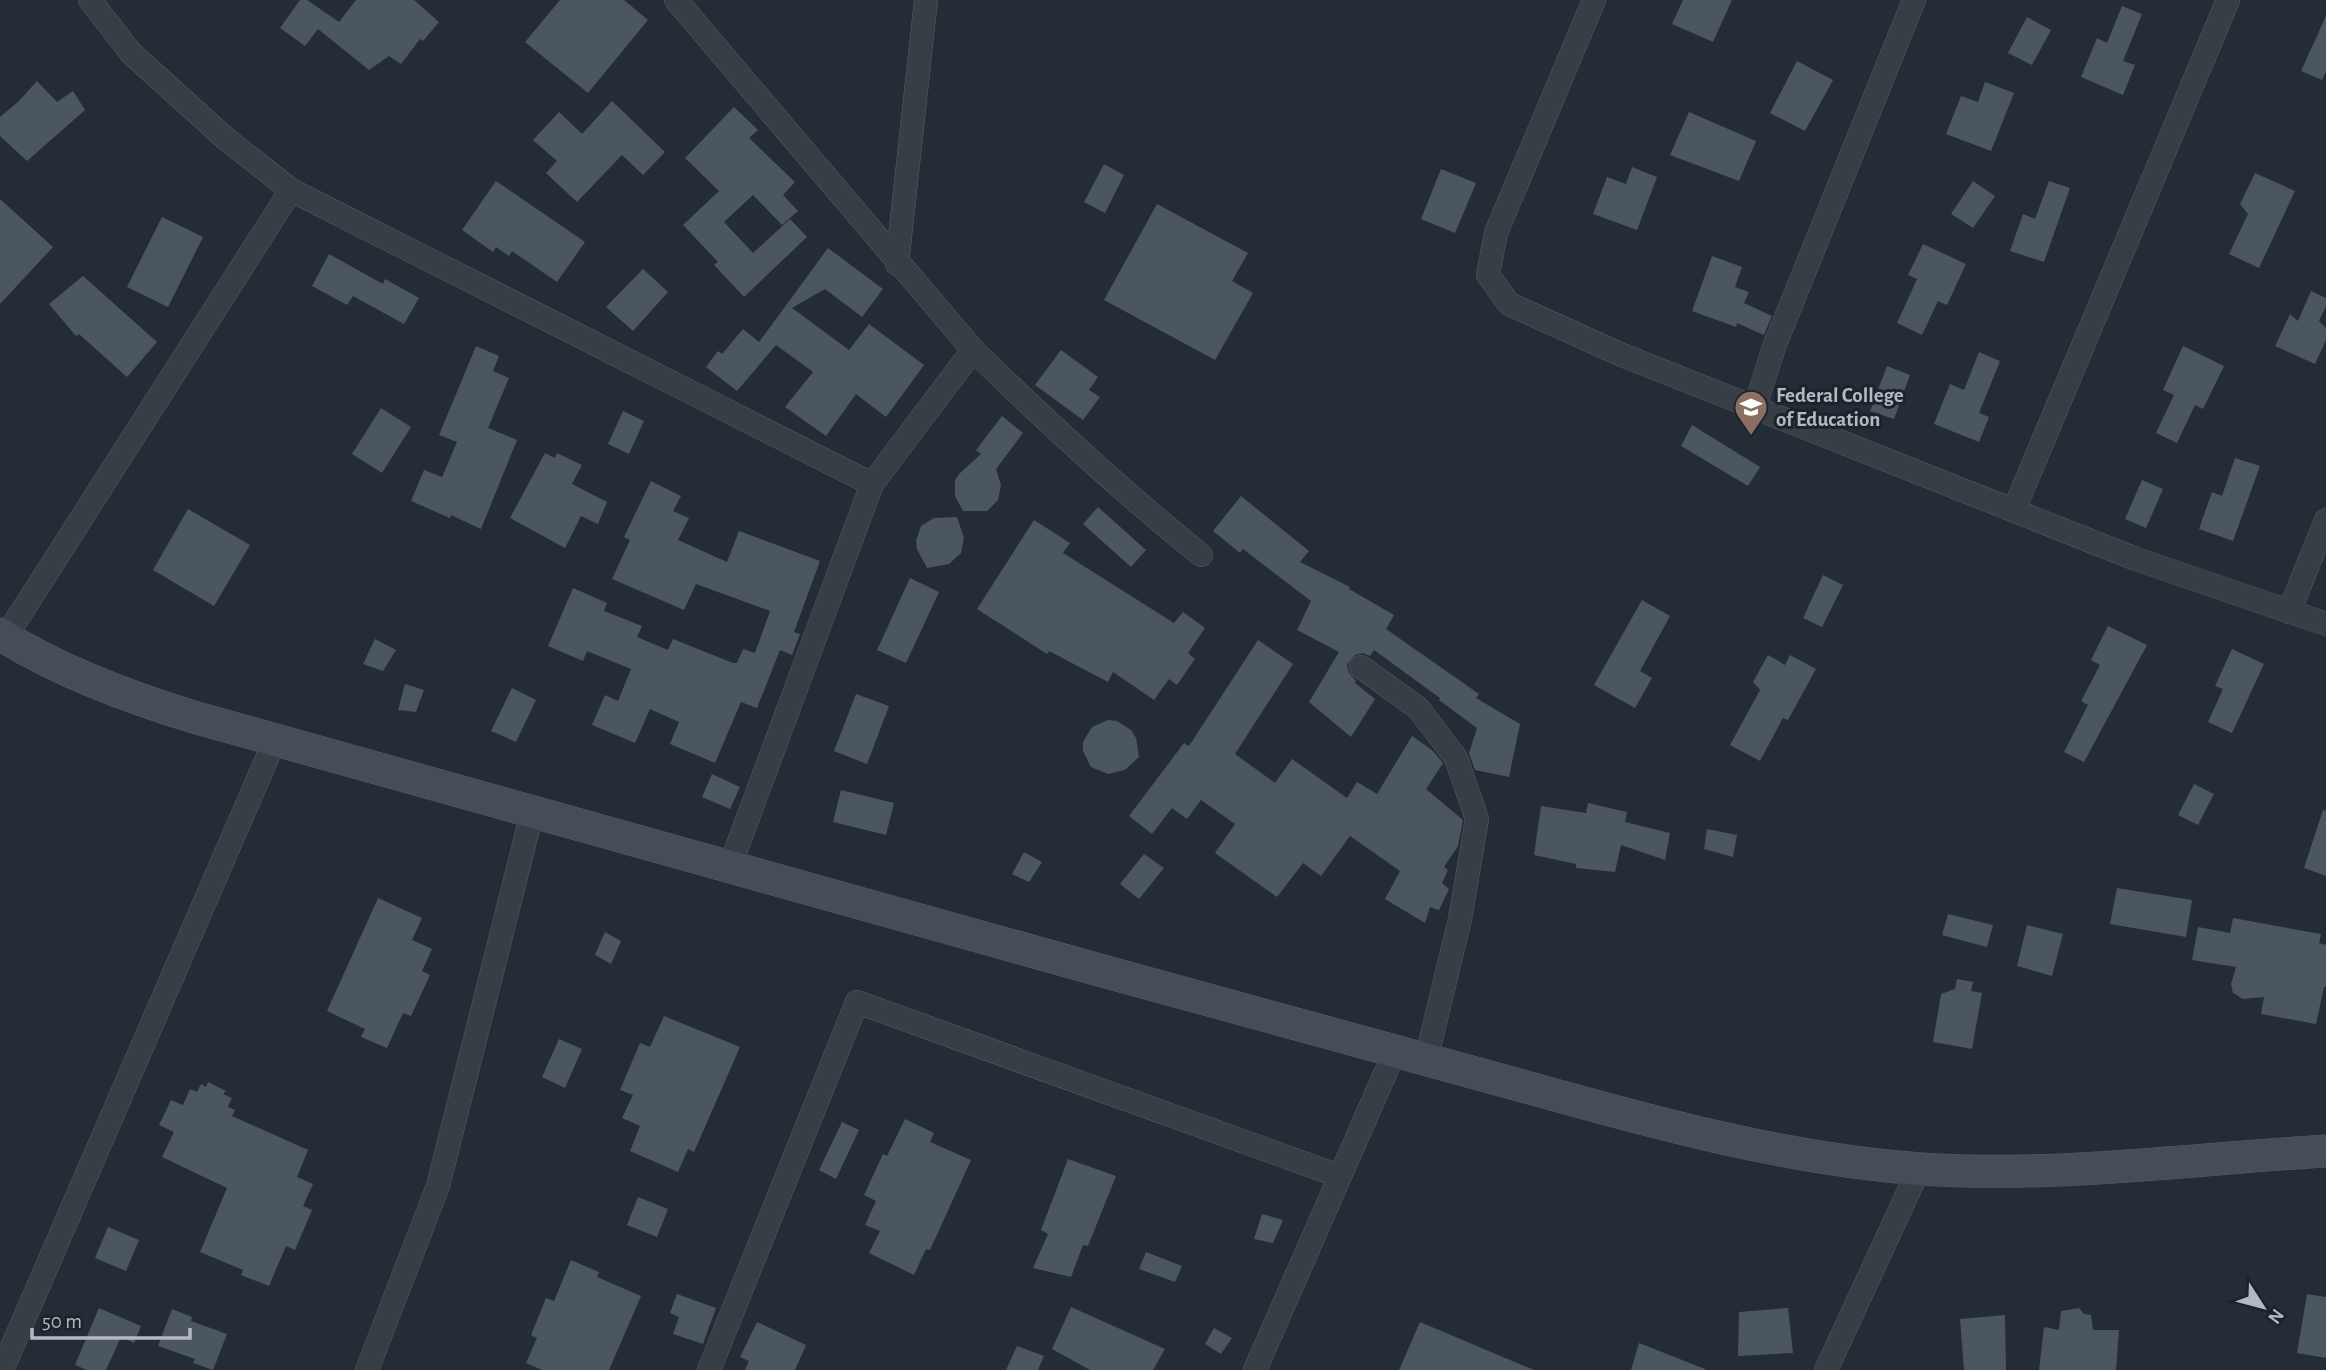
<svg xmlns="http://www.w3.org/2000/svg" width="2326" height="1370" font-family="'Alegreya Sans',sans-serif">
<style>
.building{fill:#4c5661}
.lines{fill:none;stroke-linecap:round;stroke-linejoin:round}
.minor-casing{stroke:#555c64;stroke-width:24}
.secondary-casing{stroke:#555c64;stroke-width:33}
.minor{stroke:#373e46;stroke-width:23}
.secondary{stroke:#454d59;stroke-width:32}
.labels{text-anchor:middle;stroke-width:6;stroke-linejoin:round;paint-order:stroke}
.poi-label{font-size:21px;font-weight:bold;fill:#b2b9c3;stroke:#1c232b;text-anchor:start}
</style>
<rect width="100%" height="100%" fill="#242c36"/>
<g class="building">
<path d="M300,0H307L339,22L356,0H414L439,22L423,41L420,39L401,64L389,56L369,70L318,29L305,46L280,28Z"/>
<path d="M560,0H624L648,20L588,93L525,42Z"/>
<path d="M1683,0H1732L1713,42L1672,24Z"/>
<path d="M2122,6L2142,14L2123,61L2135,65L2123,95L2081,77L2097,38L2107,43Z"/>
<path d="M2326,16V71L2322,80L2301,71Z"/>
<path d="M2027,17L2051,30L2032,65L2008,53Z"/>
<path d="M1797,61L1833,80L1805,131L1770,113Z"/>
<path d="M37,81L57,102L73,91L85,110L27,161L0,136V117L19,101Z"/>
<path d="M1985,82L2014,93L1991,151L1946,134L1961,96L1978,102Z"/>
<path d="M612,101L665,152L643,175L622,155L577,202L546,173L557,161L533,140L559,112L582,134Z"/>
<path d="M734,107L758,130L749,138L795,182L783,195L798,211L782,225L753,195L724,222L753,253L790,219L807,237L744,297L714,265L718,262L683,225L719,191L685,158Z"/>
<path d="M1689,112L1756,141L1739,181L1670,155Z"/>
<path d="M1104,164L1124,175L1105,213L1084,202Z"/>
<path d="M1632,167L1657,177L1637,230L1593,214L1607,177L1626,184Z"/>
<path d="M1441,169L1476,183L1455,233L1421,219Z"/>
<path d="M2255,173L2295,191L2259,268L2229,254L2248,214L2240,204Z"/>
<path d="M496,181L585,242L557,282L512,251L509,256L496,247L493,252L462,230Z"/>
<path d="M1973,181L1995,196L1973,228L1951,214Z"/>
<path d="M2049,181L2070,188L2044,262L2010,251L2023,214L2035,219Z"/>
<path d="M0,199L53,247L0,304Z"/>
<path d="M1157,204L1248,253L1232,281L1253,293L1215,360L1104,300Z"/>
<path d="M162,217L203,237L168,307L127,287Z"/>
<path d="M1923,244L1966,264L1947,305L1938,301L1922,335L1897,323L1917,279L1908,275Z"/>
<path d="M828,248L883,289L862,317L825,289L792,308L849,350L869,324L924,365L886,417L856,394L826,436L785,407L813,372L776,345L737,391L706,367L718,351L722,354L743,329L759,342Z"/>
<path d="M329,254L383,284L385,279L419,298L404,324L353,296L347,305L312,286Z"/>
<path d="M1712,256L1742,267L1735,287L1749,292L1744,303L1772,316L1764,335L1737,323L1736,327L1692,311Z"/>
<path d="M643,269L668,292L633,331L606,307Z"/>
<path d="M83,276L157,342L127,377L79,334L76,336L49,304Z"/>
<path d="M2311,291L2326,298V306L2319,321L2326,328V340L2315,364L2275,346L2290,314L2298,321Z"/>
<path d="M476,346L499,356L493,371L509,378L488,428L517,440L481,529L451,515L450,518L411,501L424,470L442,477L457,442L439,435Z"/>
<path d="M2183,346L2224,366L2203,409L2195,405L2177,443L2156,433L2174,395L2163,390Z"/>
<path d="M1061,350L1098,377L1089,390L1100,397L1083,420L1035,385Z"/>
<path d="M1979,352L2000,361L1979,413L1989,417L1979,442L1934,424L1950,384L1964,390Z"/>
<path d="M1887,366L1910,375L1894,419L1870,411Z"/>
<path d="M381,408L411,427L382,473L352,454Z"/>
<path d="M623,411L644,421L629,454L608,444Z"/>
<path d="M1002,416L1023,433L996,469L1001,485L998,500L987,511H963L955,496V480L959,474L981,454L976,450Z"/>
<path d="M1692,425L1760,467L1748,486L1681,446Z"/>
<path d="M545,453L555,458L557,453L582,465L572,484L607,502L598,524L581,516L565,548L510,518Z"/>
<path d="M2235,458L2260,466L2233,541L2199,529L2212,492L2222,496Z"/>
<path d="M2142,480L2163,489L2146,528L2125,519Z"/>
<path d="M651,481L681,496L673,511L689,518L678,540L727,562L739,531L820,561L794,632L800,634L792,655L780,650L757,708L741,702L715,763L670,744L679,722L650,709L635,743L592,725L605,695L618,701L631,669L587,651L583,661L548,646L573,588L607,603L604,611L642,626L637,637L668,650L673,639L733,663H737L743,649L755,653L770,611L696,584L684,610L612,579L630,540L624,537Z"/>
<path d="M1241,496L1309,551L1300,562L1350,587L1349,589L1394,615L1386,629L1479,694L1476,698L1520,724L1509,777L1475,770L1469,753L1477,728L1439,700L1440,698L1374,650L1370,656L1363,653L1355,655L1347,665L1349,673L1356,681L1355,683L1375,699L1351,737L1309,702L1339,652L1297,630L1311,601L1243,549L1240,553L1213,531Z"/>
<path d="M1098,507L1146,550L1131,567L1083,524Z"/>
<path d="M188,509L250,545L214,606L153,570Z"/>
<path d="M957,517L964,538L961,553L949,564L927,568L917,549L916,541L921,526L934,518Z"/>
<path d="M1034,520L1070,543L1063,553L1174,623L1183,612L1205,628L1188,653L1195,659L1177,685L1169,679L1154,700L1113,672L1108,682L1049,651L1047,654L977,609Z"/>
<path d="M1823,575L1843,585L1822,627L1803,618Z"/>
<path d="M910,578L939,592L906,663L877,650Z"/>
<path d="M1642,600L1670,616L1640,671L1652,678L1635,708L1594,685Z"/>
<path d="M2108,626L2147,645L2084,762L2064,752L2088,705L2081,701L2100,665L2091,660Z"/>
<path d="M375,639L396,650L383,671L363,664Z"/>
<path d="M1258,640L1293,664L1235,754L1275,783L1292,759L1347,798L1357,782L1377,794L1412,736L1432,750L1443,763L1426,789L1463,820L1458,846L1444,867L1448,870L1442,883L1449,889L1439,910L1430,907L1425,923L1385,899L1400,871L1350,836L1321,876L1303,863L1277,897L1215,853L1235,824L1201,800L1187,819L1172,808L1152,834L1129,816L1184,743L1189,746Z"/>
<path d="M2232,649L2264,664L2232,733L2208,722L2223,689L2215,686Z"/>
<path d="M1768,655L1785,665L1790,655L1816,669L1788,720L1783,718L1760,761L1730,745L1760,690L1753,682Z"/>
<path d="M405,684L424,690L416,712L398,710Z"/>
<path d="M512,688L536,700L516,742L491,731Z"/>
<path d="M856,694L889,706L867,764L834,751Z"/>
<path d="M1108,720L1117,721L1131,730L1136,738L1139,757L1125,770L1108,774L1091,767L1083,751V742L1092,727Z"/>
<path d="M712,774L740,787L730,809L702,797Z"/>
<path d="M2194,784L2214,794L2198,825L2178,815Z"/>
<path d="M841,790L894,803L886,835L833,822Z"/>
<path d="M1588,803L1627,812L1625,822L1670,833L1665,860L1621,845L1615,872L1576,868V864L1534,855L1541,806L1586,813Z"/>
<path d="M2323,810L2326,811V876L2304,868Z"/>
<path d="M1707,829L1737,835L1733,857L1704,849Z"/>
<path d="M1024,852L1042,862L1029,882L1012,874Z"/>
<path d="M1144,854L1164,868L1139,899L1120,884Z"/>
<path d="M2117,888L2192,900L2186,937L2110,924Z"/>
<path d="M378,898L422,918L412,940L432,949L422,971L430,975L411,1016L403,1013L387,1048L361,1037L365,1029L327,1011Z"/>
<path d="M1948,914L1993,925L1987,947L1942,935Z"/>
<path d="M2233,918L2321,934L2319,943L2326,945V987H2324L2316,1024L2261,1014L2264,997L2243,999L2233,993L2231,984L2236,967L2192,960L2198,927L2230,933Z"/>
<path d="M2027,925L2063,934L2052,976L2017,966Z"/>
<path d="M605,932L621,941L611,964L595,955Z"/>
<path d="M1957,979L1973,982L1971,991L1982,993L1972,1049L1933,1042L1941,994L1955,989Z"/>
<path d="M664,1016L740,1047L694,1152L688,1149L678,1172L630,1151L640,1126L622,1118L633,1095L620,1090L640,1043L650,1047Z"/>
<path d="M559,1039L582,1049L565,1088L542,1077Z"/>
<path d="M208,1082L226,1091L223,1094L232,1098L228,1107L235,1110L232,1116L308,1150L297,1177L313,1184L303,1206L312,1210L295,1250L286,1246L269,1286L241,1275L243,1270L200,1252L227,1188L162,1157L174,1132L159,1125L171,1100L183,1105L190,1089L197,1092L201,1084L206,1087Z"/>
<path d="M905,1119L934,1133L930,1142L971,1160L930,1250L926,1249L914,1275L869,1253L880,1231L865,1225L876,1201L864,1195L883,1154L887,1156Z"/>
<path d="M842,1122L859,1130L836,1179L819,1170Z"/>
<path d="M1068,1159L1116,1176L1088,1246L1083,1245L1071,1277L1033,1268L1048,1234L1041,1230Z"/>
<path d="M638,1197L668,1209L657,1237L627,1225Z"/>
<path d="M1262,1214L1283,1220L1273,1243L1254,1239Z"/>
<path d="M108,1227L139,1240L126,1271L95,1258Z"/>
<path d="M1146,1252L1182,1266L1175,1282L1139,1269Z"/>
<path d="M571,1260L599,1272L597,1277L641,1296L609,1370H542L526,1363L537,1338L531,1335L546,1298L554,1301Z"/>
<path d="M677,1294L716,1308L703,1344L673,1334L679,1317L670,1313Z"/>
<path d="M2307,1294L2326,1297V1358L2297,1353Z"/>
<path d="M1071,1307L1165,1349L1153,1370H1090L1052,1349Z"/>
<path d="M99,1308L141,1326L134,1343L121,1337L106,1370H87L75,1365Z"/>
<path d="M1788,1308L1793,1353L1738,1356L1739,1312Z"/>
<path d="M2079,1308L2084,1314L2091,1315L2093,1330H2119L2116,1370H2039L2044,1327L2059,1330L2061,1311Z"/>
<path d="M172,1309L192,1317L191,1321L227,1334L213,1370L193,1363L195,1359L158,1346Z"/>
<path d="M2005,1315L2006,1370H1964L1960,1319Z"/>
<path d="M757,1322L806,1345L795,1370H745L749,1361L740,1357Z"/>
<path d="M1420,1322L1534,1370H1399Z"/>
<path d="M1214,1328L1232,1338L1221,1354L1205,1344Z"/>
<path d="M1639,1343L1705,1369V1370H1631Z"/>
<path d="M1017,1346L1044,1356L1038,1370H1006Z"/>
</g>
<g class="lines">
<defs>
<g id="minor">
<path d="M90,0L131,53L225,138L291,190L872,484"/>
<path d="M676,0L973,350L872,484L730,866"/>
<path d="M1594,0L1496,233L1488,275L1509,304L1622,355L2136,559L2326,624"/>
<path d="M897,264L926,0"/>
<path d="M973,350C1047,422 1121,491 1201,555"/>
<path d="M1755,407L1774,347L1914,0"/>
<path d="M2014,510L2228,0"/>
<path d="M2289,612L2326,520"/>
<path d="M5,638L291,190"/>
<path d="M1361,667L1418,708L1456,758L1477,819L1460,919L1426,1060"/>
<path d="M2,1370L275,740"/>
<path d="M367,1370L438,1186L532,813"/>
<path d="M709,1370L857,1002L1339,1176"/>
<path d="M1255,1370L1395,1051"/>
<path d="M1826,1370L1919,1169"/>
</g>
<path id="secondary" d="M0,634C58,671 131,698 197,718L1110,973C1246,1009 1382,1048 1519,1085C1651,1122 1784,1159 1921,1169C2056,1178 2191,1159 2326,1151"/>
</defs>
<use href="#minor" class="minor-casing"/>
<use href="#secondary" class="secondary-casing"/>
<use href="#minor" class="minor"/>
<use href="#secondary" class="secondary"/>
</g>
<defs>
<symbol id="school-pin" viewBox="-11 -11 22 30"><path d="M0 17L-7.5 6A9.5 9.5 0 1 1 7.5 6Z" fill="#8d6e63" stroke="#1c232b"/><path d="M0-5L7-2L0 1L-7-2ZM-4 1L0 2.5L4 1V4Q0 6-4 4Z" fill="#fff"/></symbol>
</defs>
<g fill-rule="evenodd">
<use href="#school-pin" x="1732" y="388" width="38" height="52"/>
</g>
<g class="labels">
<g class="poi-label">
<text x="1776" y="402">Federal College<tspan x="1776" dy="24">of Education</tspan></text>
</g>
</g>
<g transform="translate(2263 1307) rotate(126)" stroke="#1c232b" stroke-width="5" paint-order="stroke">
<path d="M0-5L12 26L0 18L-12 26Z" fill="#b2b9c3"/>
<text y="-10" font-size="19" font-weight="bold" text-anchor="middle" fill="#b2b9c3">N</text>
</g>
<path d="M32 1328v10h158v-10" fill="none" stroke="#b2b9c3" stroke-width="3.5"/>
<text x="42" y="1328" font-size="21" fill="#b2b9c3" stroke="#1c232b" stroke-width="5" paint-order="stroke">50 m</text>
</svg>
